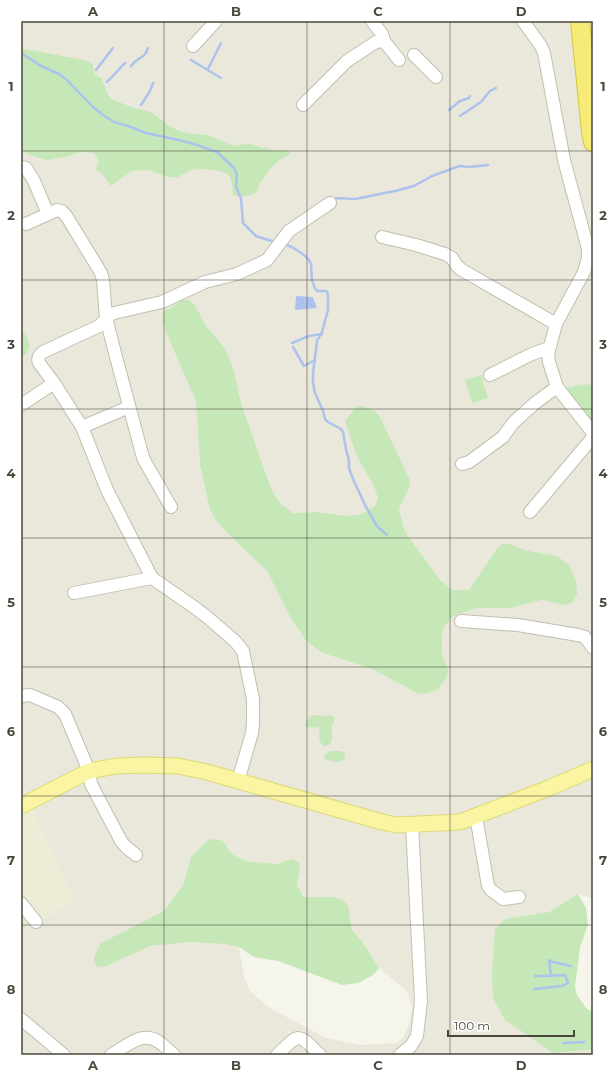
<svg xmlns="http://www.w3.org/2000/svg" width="614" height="1076" font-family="Montserrat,sans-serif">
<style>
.residential{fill:#e9e8db;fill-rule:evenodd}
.education{fill:#ededd7}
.green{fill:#c6e7b8}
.water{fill:#adc3ed}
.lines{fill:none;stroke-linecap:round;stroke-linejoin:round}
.stream{stroke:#adc3ed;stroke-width:2.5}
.minor-casing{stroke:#c1bfaf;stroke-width:14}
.major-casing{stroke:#ded872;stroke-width:17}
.highway-casing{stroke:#d6c446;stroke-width:20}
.minor{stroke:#fff;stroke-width:12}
.major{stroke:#f9f5a2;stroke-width:15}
.highway{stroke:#f6eb77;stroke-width:18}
.grid{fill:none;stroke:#4a473a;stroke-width:1;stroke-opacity:0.55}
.neatline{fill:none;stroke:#4a473a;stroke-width:1.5}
.grid-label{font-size:13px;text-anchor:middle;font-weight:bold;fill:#4a473a}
</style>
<rect width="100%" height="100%" fill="#f5f5ec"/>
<path class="residential" d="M21,21H593V899L578,894L549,912L505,919L587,1049H593V1055H21V359L26,355V335L21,328V150L32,156H69L81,152L94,153L99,162L96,169L101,173L111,186L132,171L148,170L168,177L177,178L191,170L206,169L223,172L229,175L232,184L233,196H247L255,194L257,192L259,185L270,169L278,161L289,155L287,150H276L260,147L248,143L234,146L208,135L188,133L177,130L168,125L151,112L134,108L114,101L111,99L107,93L102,78L95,75L93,65L68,57L21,48ZM182,300L195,305L206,326L225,348L234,370L241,403L272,491L281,504L293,513L317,512L346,516L362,514L375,506L378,498L373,484L357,457L410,486L399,509L405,532L441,581L453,590H469L496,550L510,544L524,550L557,556L565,605L542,600L510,608H477L453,616L443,629L442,638V654L448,669L419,694L372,669L326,654L319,651L312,646L306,641L289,615L267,571L224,530L215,519L210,510L200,465L196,401L183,372L164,327L162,320L163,312ZM223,841L232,854L246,861L277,864L291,859L300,870L297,885L305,897H335L348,905L352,930L362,941L379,968L406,990L412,1007L410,1021L404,1036L397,1043L362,1045L326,1038L268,1007L250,991L244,977L239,947L224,944L191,942L150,946L101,943L164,911L183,885L191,857Z"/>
<path class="education" d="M32,807L74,900L39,924L21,903V812Z"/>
<g class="green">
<path d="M21,48L89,61L93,65L95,75L102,78L107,93L111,99L134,108L151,112L168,125L177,130L188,133L208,135L234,146L248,143L260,147L276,150H287L291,153L289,155L278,161L270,169L259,185L257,192L255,194L247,196H233L232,184L229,175L223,172L206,169L191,170L177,178L168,177L148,170L132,171L111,186L101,173L95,169L99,162L94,153L81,152L69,156L47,160L32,156L21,150Z"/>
<path d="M182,300H189L195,305L206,326L225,348L234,370L241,403L272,491L281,504L293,513L317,512L347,516L362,514L375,506L378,498L373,484L357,457L345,421L355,408L362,406L374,410L379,415L409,478L410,486L399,509L405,532L441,581L453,590H469L496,550L502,544H510L524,550L557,556L569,565L576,580L577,595L572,603L565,605L542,600L510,608H477L453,616L443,629L442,638V654L448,669L447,676L438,689L429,693L419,694L372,669L326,654L319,651L306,641L289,615L267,571L224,530L215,519L210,510L200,465L196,401L183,372L164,327L162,320L163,312Z"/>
<path d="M21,328C29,340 35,348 21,359Z"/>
<path d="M481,375L488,398L472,403L465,380Z"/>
<path d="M589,384L593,387V435L562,388Z"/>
<path d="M317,715L325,716L330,715L335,718L332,726V741L328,745L324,746C316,739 321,736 319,728C314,726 309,729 305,726V723L311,716Z"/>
<path d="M331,751H340L345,753C346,765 332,762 325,759L324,757L325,754Z"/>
<path d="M216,839L223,841L232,854L246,861L277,864L291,859L299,862L300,870L297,885L304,897H335L342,900L348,905L352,930L362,941L379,968L373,975L358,983L342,985L278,961L254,957L239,947L224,944L191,942L150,946L104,967L96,966L94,957L101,943L164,911L183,885L191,857L208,840Z"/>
<path d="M578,894L586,908L588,925L580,947L575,987L577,995L586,1008L593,1012V1049L553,1053L505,1020L493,998L492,976L495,929L505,919L549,912Z"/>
</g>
<path class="water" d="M296,296L313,297L317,308L295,310Z"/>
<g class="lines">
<g class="stream">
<path d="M21,53L41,66L59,74L66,79L93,107L103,115L114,122L128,126L146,133L179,140L197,145L217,152L234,168L237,175L236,186L241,199L243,223L256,236L275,242"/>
<path d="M191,60L221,78"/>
<path d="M131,66C138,56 144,60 148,48"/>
<path d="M208,69L221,43"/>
<path d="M96,70L113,48"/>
<path d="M107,82L125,63"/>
<path d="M141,105L150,91L153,83"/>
<path d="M449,110L460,101L469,98L470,96"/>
<path d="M460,116L481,102L490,91L496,88"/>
<path d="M332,201L336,198L355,199L395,191L414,186L432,176L454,168L460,166L469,167L488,165"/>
<path d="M284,244C291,246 309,256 311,264C312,274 310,282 317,291H326L328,294V310L322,332L317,341L313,373V383L315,393L323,411L325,419L328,422L341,429L343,432L346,449L349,461V468L353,479L366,507L377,526L387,535"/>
<path d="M292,343L309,336L322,334"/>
<path d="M293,347L304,366L315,360"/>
<path d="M535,976H544L565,975L568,983L562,986L535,989"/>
<path d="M551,976L549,960L553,962L571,966"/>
<path d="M563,1043L584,1042"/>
</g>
<defs>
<g id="minor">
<path d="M372,21L382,34L384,41"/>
<path d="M523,21L541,46L544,53L564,160L588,249V258L584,272L556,324L548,354L549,362L557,387L593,433"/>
<path d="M193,46L216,21"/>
<path d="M414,55L436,77"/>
<path d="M303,105L347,61L376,42L384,41L399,60"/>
<path d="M21,167L26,168L34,181L48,214"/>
<path d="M26,224L57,210L62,211L67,217L101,273L103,280L106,318L115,353L142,454L144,460L171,507"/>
<path d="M382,237L416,245L445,254L452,258L457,266L462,270L556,324"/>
<path d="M490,375L532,354L549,348"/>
<path d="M21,405L54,383"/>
<path d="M82,427L129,407"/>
<path d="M462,464L469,462L503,437L513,423L535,403L557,387"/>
<path d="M530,512L593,437"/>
<path d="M74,593L152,578"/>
<path d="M461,621L518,625L578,635L585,637L593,648"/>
<path d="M21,696L30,695L58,707L65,714L89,771L91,784L121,841L126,847L136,855"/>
<path d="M238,781L252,733L253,724V699L243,651L235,641L207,617L194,607L152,578L107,490L82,427L54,383L39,363C37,358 39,355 43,352L99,326L110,315L114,313L162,302L205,282L237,274L267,260L289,231L330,203"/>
<path d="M476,816L488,886L491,890L503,899L519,897"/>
<path d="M21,903L36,922"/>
<path d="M21,1019L64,1055"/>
<path d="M111,1055C127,1046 142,1030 159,1042C165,1046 169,1051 174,1055"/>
<path d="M277,1055C300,1033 297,1032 320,1055"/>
<path d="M400,1055L411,1046L417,1036L421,1001L412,825"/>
</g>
<path id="major" d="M21,806L89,771L116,766L143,765L178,766L207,772L382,822L397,825L460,822L549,788L593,769"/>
<path id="highway" d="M580,21L591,132L593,142"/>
</defs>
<use href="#minor" class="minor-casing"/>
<use href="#major" class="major-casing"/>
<use href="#highway" class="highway-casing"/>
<use href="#minor" class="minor"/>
<use href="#major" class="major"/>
<use href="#highway" class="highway"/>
</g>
<path class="grid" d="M164,21V1055M307,21V1055M450,21V1055M21,151H593M21,280H593M21,409H593M21,538H593M21,667H593M21,796H593M21,925H593"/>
<rect width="614" height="1076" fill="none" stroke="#ffffff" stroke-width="44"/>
<path d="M448 1030v6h126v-6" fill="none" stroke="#4a473a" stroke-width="2"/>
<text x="454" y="1030" font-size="12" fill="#4a473a" stroke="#ffffff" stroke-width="3" paint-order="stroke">100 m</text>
<rect x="22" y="22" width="570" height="1032" class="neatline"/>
<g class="grid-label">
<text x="93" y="16">A</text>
<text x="236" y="16">B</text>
<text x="378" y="16">C</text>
<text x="521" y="16">D</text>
<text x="11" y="91">1</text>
<text x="603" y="91">1</text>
<text x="11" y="220">2</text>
<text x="603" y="220">2</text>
<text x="11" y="349">3</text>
<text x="603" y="349">3</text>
<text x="11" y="478">4</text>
<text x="603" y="478">4</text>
<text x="11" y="607">5</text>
<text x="603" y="607">5</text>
<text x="11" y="736">6</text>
<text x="603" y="736">6</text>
<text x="11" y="865">7</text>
<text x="603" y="865">7</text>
<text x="11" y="994">8</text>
<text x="603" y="994">8</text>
<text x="93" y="1070">A</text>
<text x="236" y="1070">B</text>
<text x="378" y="1070">C</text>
<text x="521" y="1070">D</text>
</g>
</svg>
